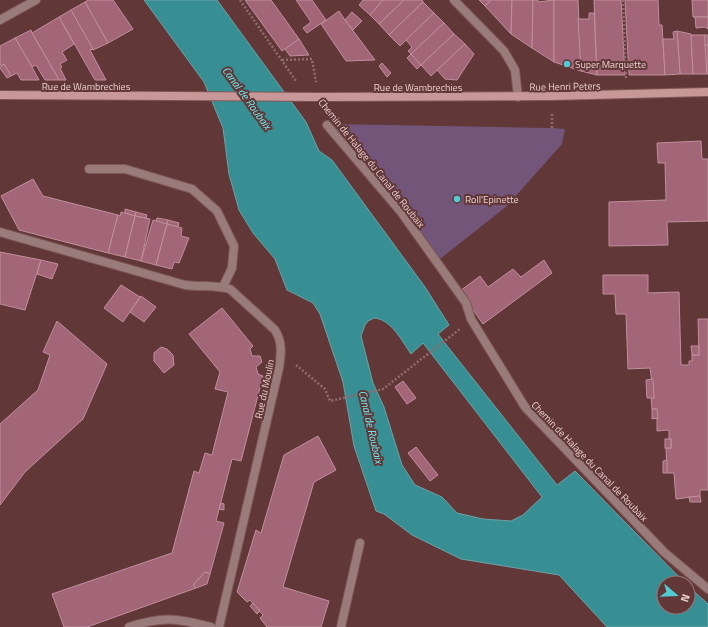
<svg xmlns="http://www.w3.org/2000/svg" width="708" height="627" font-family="'Titillium Web',sans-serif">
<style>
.green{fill:#725579}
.water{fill:#378f94;stroke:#6da2a6;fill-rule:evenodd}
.building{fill:#a36578;stroke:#bf909d}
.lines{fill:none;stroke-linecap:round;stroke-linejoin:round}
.service-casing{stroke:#7d5655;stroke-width:10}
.minor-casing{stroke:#7d5655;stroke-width:10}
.secondary-casing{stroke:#7d5655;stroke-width:10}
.path{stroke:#916c6b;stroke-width:2.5;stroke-dasharray:2 2;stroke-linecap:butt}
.service{stroke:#997b7a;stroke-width:8}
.minor{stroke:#997b7a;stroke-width:8}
.secondary{stroke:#c79897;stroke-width:8}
.secondary-bridge-casing{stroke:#7d5655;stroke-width:10;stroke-linecap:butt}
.secondary-bridge{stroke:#c79897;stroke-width:8}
.poi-dot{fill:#51ccd2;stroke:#613737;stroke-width:1.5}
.labels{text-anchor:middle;stroke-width:4;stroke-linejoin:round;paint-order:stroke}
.poi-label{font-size:10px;fill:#ebd0cf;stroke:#613737;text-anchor:start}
.street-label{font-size:10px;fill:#ebd0cf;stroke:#613737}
.water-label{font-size:11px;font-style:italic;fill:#6bebf1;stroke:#613737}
</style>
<rect width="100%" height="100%" fill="#613737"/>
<path class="green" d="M332,124L552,128L565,129L562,144L507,206L440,259Z"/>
<path class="water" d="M144,0H217L306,122L319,151L332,160L425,287L449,325L438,334L448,347L557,485L575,471L685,583H664V607H688V586L708,604V627H607L559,575L461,559L412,535L384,514L376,511L354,446L343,382L320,314L313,303L287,290L275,259L253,233L239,210L229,174L223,128L204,82ZM374,318C391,319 402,341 411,354L423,343L542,497L523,515L511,521L483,519L457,513L442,497L415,485L402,465L384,407L373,383L361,336L365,325L368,321Z"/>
<g class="building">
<path d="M88,0H113L133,29L108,43L85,2Z"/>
<path d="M245,0H271L299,39L282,51Z"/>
<path d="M296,0H312L326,20L307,33L303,28L311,22Z"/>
<path d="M363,0H383L370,15L359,5Z"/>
<path d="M383,0H404L379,24L370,15Z"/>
<path d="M404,0H422L423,2L389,35L379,24Z"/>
<path d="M479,0H491L485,6Z"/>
<path d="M491,0H512L511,34L485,6Z"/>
<path d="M512,0H533L532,48L511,34Z"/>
<path d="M533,0H538V2L554,0V62L532,48Z"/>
<path d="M554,0H578L581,71L554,62Z"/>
<path d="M594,0H621L625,75H597Z"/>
<path d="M625,0H658L659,25H662L665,75H629Z"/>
<path d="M692,0H708V17H693Z"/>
<path d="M85,2L108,43L93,50L71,10Z"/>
<path d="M423,2L434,13L400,46L389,35Z"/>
<path d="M71,10L93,49L90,50L106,80H95L59,17Z"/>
<path d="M339,11L345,20L375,60L346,61L321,24Z"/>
<path d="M352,12L362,21L353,30L345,20Z"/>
<path d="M434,13L444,23L411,54L408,51L412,47L406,40Z"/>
<path d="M589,13H594L597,75L581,71L578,19H589Z"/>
<path d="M59,17L74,44L62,52L67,60L60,64L62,67L60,68L66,80H59L32,33Z"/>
<path d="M695,17H708V29L705,27L696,28Z"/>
<path d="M444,23L454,34L421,65L411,54Z"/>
<path d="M31,30L32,33L59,80H45L36,65L32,67L15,38Z"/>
<path d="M677,31L691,34L693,74H680Z"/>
<path d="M677,31L680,74L665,75L663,39H674L673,32Z"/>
<path d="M454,34L465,44L431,76L421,65Z"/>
<path d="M691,35H705L707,74H693Z"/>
<rect x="705" y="35" width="3" height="10"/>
<path d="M15,38L32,67L39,80H21L17,73L11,76L4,64L0,66V46Z"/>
<path d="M299,39L309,55L290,56L285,49Z"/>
<path d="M465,44L474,54L457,80L445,79L437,70Z"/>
<path d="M705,45H708V74H707Z"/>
<path d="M411,54L421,65L417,69L407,58Z"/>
<path d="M382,63L391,73L387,77L379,66Z"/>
<path d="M4,64L11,76L7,78L0,68Z"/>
<path d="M701,141L702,159H708V221L667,222L668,245L609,246V202L666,200L665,163H658L657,143Z"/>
<path d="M33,179L43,196L118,215L108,253L19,230L1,196Z"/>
<path d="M125,209L136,212L135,216L125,213Z"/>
<path d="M121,212L135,216L125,257L108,253L118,215L120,216Z"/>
<path d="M136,212L147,215L146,218L135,216Z"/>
<path d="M135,216L150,219L141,261L125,257Z"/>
<path d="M157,218L168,220L167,224L156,221Z"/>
<path d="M153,220L167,224L156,265L141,261Z"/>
<path d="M168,220L179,223L178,227L167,224Z"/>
<path d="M167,224L182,228L181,236L189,238L179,263L174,262L172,269L156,265Z"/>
<path d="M0,252L41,260L25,310L0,304Z"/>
<path d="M41,260L58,264L52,279L37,274Z"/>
<path d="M544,260L552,273L483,324L460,291L480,276L488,287L513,269L521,277Z"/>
<path d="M603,275H648V293L679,292L681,365H689V361H692V355H699L698,319H708V490H700V496L676,499L674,473H667L666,448H671V439H669V430L657,431V409H652L651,398H654L650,368L628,369L626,314H616L615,294H603Z"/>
<path d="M121,285L140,297L123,322L104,308Z"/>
<path d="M141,296L156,307L144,322L130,312Z"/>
<path d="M222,308L253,346L250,349L252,356H260L262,362L256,367L258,374L263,376L241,461L232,459L216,521L224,523L210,574L205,572L193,585L196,588L87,627H64L52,594L172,553L194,471L199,473L205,453L212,455L228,392L215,389L220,372L189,334Z"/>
<path d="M57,321L107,364L83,419L25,472L0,505V424L38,390L50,355L43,352Z"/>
<path d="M691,346H699V355H692Z"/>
<path d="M161,347L167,349L173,355L174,365L164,373L154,361V353Z"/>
<path d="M653,379L654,398H647L646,380Z"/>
<path d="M403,381L416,398L407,404L395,387Z"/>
<path d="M535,404L540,411L535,415L530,409Z"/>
<path d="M652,409H657L658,418L652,419Z"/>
<path d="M318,436L336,470L314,482L283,587L329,601L321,627H267L260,618L263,615L250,600L247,602L237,592L256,530L261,533L284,455Z"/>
<rect x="665" y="439" width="6" height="9"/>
<path d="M416,447L438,475L430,481L408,453Z"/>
<path d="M667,460V473H663V461Z"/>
<path d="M700,496L701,502H690L689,497Z"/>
<path d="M221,503L224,504V510L219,509Z"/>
<path d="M205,572L210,574L207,584L196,588L193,585Z"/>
<path d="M253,603L260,611L257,614L250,606Z"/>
</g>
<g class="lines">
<defs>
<g id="service">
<path d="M327,125L401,212L466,303L471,319L525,407L664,552L708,589"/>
<path d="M89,169H125L192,189L217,211L234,246L232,268L223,287"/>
</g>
<g id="minor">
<path d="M454,0L504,51L515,70L518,97"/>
<path d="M0,20L36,0"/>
<path d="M0,232L185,285C200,287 216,285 230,289L275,330C283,343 281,354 279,368L219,627"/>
<path d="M129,627C163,616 176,618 211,627"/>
<path d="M341,627L360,543"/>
</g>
<g id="secondary">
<path d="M0,95L173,96"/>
<path d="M318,97L553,96L708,92"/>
</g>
</defs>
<use href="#service" class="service-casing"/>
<use href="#minor" class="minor-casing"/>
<use href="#secondary" class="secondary-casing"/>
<g class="path">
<path d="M240,0L296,81"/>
<path d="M623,0L626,79"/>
<path d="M282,60L312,59L316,82"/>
<path d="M552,128V112"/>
<path d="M296,365L325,389L330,401L383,389L460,329"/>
</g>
<use href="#service" class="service"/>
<use href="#minor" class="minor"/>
<use href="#secondary" class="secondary"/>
<defs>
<path id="secondary-bridge" d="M173,96L318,97"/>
</defs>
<use href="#secondary-bridge" class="secondary-bridge-casing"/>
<use href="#secondary-bridge" class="secondary-bridge"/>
</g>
<g class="poi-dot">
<circle cx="567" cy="64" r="4"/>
<circle cx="457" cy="199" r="4"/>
</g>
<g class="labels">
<g class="poi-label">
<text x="575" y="68">Super Marquette</text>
<text x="465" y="203">Roll'Epinette</text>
</g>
<g class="street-label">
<text x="86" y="90">Rue de Wambrechies</text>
<text transform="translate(565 86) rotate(-1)" y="4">Rue Henri Peters</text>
<text x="418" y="91">Rue de Wambrechies</text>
<text transform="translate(372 163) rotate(51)" y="4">Chemin de Halage du Canal de Roubaix</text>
<text transform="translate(264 389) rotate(-78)" y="4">Rue du Moulin</text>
<text transform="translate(590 461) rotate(46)" y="4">Chemin de Halage du Canal de Roubaix</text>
</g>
<g class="water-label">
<text transform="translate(247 98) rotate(54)" y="4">Canal de Roubaix</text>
<text transform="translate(371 427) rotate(77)" y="4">Canal de Roubaix</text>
</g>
</g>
<g transform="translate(676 595) rotate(109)"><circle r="19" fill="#613737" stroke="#987474"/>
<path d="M0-3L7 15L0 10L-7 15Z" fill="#51ccd2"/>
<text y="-6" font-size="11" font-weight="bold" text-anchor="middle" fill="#ebd0cf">N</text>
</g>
</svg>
